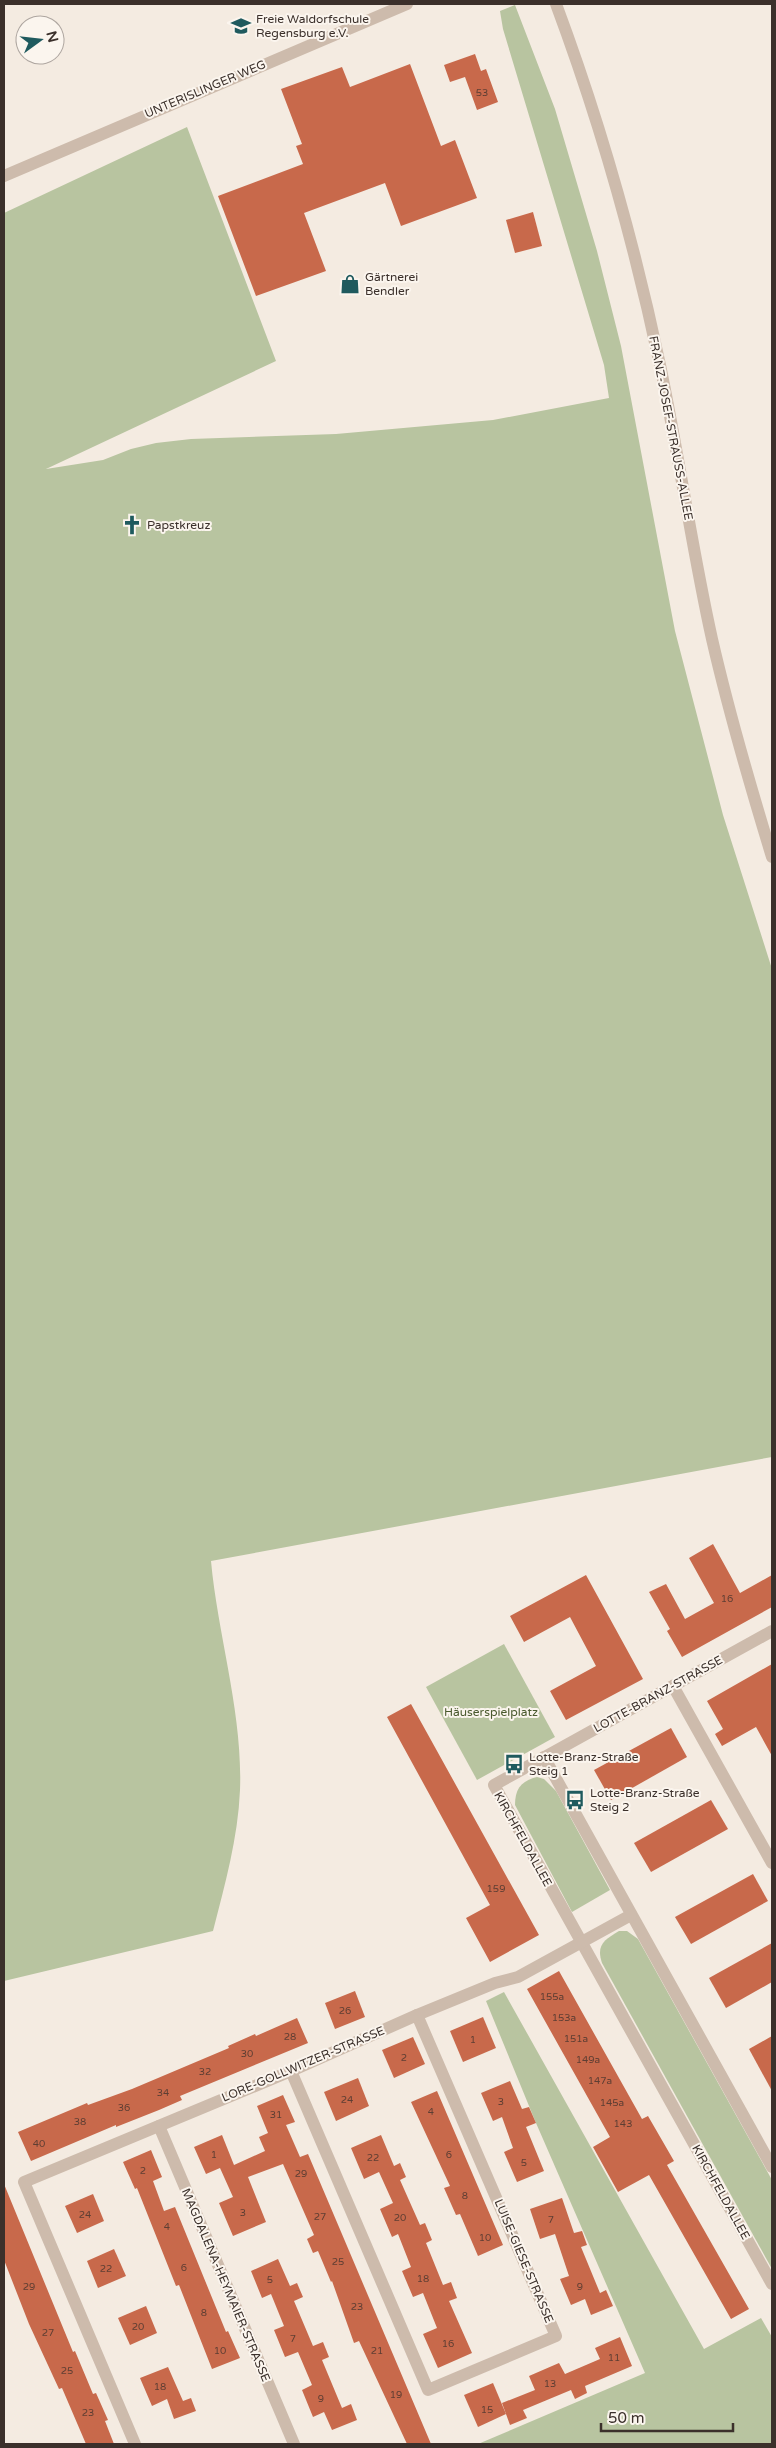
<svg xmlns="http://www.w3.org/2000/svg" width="776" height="2448" font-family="'Varela Round',sans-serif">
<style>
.green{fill:#b8c4a0}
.building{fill:#c8694b}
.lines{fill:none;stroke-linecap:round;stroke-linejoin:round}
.minor{stroke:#cdbbac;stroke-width:12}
.tertiary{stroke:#cdbbac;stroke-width:12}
.labels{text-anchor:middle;stroke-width:4;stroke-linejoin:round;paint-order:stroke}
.number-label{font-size:10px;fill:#5e3e33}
.poi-label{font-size:12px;fill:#3b302b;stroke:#fbf5ee;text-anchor:start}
.street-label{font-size:12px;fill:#3b302b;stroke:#fbf5ee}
.park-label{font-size:12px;fill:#4a5a2e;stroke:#fbf5ee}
</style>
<rect width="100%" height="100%" fill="#f4ebe1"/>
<g class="green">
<path d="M515,5L555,109L597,251L621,346L675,631L723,815L772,969V1457L211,1561C218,1637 243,1713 240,1790C238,1838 225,1884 213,1931L4,1981V213L187,127L276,361L46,469L103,460L131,449L156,443L191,439L336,434L493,420L609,398L604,365L503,29L500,11Z"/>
<path d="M504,1644L555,1737L477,1780L426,1687Z"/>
<path d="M537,1777L544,1779L556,1791L610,1890L572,1912L515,1805C515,1789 521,1781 537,1777Z"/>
<path d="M619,1931H627L638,1939L772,2180V2269L602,1963C596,1945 604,1940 619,1931Z"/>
<path d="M504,1992L704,2349L761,2318L772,2337V2444H478L645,2373L536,2123L486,2001Z"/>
</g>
<g class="building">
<path d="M475,54L481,71L486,69L498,102L477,110L465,77L450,82L444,65Z"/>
<path d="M410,64L441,146L455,140L477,198L401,226L385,183L304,213L326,271L256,296L218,196L303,164L296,146L302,144L281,89L342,67L350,87Z"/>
<path d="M533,212L542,246L515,253L506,220Z"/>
<path d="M713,1544L740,1593L772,1575V1607L682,1657L667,1631L670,1629L649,1592L666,1584L685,1619L714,1603L689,1558Z"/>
<path d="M586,1575L643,1679L566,1720L550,1691L596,1666L570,1617L524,1642L510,1616Z"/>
<path d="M772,1664V1756L756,1727L722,1746L715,1734L723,1729L707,1701Z"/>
<path d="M411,1704L539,1935L490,1962L466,1918L490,1905L387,1717Z"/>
<path d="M671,1728L687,1757L611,1800L594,1770Z"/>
<path d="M711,1800L728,1829L651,1872L634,1843Z"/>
<path d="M753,1874L768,1901L691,1944L675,1917Z"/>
<path d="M772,1943V1982L726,2008L709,1978Z"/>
<path d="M559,1971L642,2119L648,2116L674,2161L667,2165L749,2309L731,2319L649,2175L618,2192L593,2147L610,2137L527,1989Z"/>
<path d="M355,1991L365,2017L335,2029L325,2003Z"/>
<path d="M483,2017L496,2048L463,2062L450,2031Z"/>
<path d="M297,2018L308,2043L180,2096L182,2100L159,2110L116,2127V2125L31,2161L18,2132L87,2103L88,2105L132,2089L229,2048L228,2046L255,2034L256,2036Z"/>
<path d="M772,2036V2091L749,2049Z"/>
<path d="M413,2037L425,2064L394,2078L382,2050Z"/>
<path d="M358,2078L369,2106L336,2121L324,2092Z"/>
<path d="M510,2081L522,2109L529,2107L536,2123L526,2127L544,2171L517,2182L504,2152L513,2148L502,2117L493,2121L481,2093Z"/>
<path d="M437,2091L503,2245L478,2256L460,2214L456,2215L444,2188L450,2186L411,2102Z"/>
<path d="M283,2095L295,2122L286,2125L300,2157L308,2154L431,2444H407L359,2341L354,2343L332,2281L331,2282L318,2251L313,2253L307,2239L314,2235L283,2164L248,2177L266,2222L233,2236L219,2203L233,2197L220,2168L206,2174L194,2147L222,2135L234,2165L265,2151L259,2137L268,2133L257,2106Z"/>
<path d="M381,2135L394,2166L400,2163L406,2177L400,2180L420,2225L425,2223L432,2240L426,2243L443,2285L451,2282L457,2298L449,2301L472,2353L438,2368L423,2334L437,2328L423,2293L413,2297L402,2271L411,2267L398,2234L392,2237L380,2209L393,2203L379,2172L364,2179L351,2148Z"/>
<path d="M151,2150L162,2177L153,2181L164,2211L175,2207L226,2332L228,2331L240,2358L212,2369L179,2285L176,2286L137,2188L135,2189L123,2162Z"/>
<path d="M4,2184L73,2352L75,2351L93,2394L96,2393L108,2420L105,2421L114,2444H86L62,2388L59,2389L29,2324L4,2260Z"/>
<path d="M93,2194L104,2221L77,2233L65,2206Z"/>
<path d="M562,2198L574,2233L582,2231L587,2245L581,2247L600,2293L606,2290L613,2306L591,2315L585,2299L571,2305L560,2279L569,2276L555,2234L540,2239L530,2209Z"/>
<path d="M114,2249L126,2276L98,2288L87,2261Z"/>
<path d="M278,2259L290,2286L297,2283L303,2297L294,2301L313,2346L323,2342L329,2357L322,2360L342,2408L351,2404L357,2420L332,2430L324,2412L313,2417L302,2390L312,2385L298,2352L285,2357L274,2330L284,2326L271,2294L262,2298L251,2271Z"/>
<path d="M146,2306L157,2333L130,2345L118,2318Z"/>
<path d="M620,2337L632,2366L585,2386L587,2393L575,2399L571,2390L523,2410L527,2418L510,2425L502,2403L535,2390L529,2376L559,2363L565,2374L600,2359L595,2348Z"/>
<path d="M168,2367L183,2401L191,2398L196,2411L174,2419L167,2399L152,2406L140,2378Z"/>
<path d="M493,2383L506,2414L478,2427L464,2395Z"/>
</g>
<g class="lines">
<g class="minor">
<path d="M772,1631L494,1785L772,2284"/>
<path d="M673,1686L772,1863"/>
<path d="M544,1757L772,2167"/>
<path d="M291,2071L428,2390L556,2336L417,2015"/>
<path d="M159,2126L294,2444"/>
<path d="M135,2444L24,2182L291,2071L417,2015L495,1983L518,1977L631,1915"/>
</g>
<g class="tertiary">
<path d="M556,4C600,122 634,242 660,365C679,456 692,549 712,639C729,713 750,785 772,857"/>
<path d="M4,176L407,4"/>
</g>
</g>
<defs>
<symbol id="school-bare" viewBox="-9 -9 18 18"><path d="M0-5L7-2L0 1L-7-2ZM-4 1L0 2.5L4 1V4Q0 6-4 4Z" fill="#1f5a5e" stroke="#fbf5ee" stroke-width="2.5" paint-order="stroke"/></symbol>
<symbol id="shop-bare" viewBox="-9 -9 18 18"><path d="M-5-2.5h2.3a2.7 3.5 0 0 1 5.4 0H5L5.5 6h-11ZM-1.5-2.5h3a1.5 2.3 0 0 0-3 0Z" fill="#1f5a5e" stroke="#fbf5ee" stroke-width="2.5" paint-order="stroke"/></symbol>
<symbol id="church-bare" viewBox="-9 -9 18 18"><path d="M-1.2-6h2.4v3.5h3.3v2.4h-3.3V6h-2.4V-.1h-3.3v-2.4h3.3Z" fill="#1f5a5e" stroke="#fbf5ee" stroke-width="2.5" paint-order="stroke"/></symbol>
<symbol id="bus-bare" viewBox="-9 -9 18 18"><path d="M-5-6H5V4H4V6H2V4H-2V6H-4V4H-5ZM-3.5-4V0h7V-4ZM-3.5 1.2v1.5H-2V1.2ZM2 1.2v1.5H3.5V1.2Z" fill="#1f5a5e" stroke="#fbf5ee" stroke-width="2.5" paint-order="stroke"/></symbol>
</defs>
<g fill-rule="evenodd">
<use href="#school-bare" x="227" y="12" width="28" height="28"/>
<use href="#shop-bare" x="336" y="270" width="28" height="28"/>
<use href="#church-bare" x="118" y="511" width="28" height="28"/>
<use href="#bus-bare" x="500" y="1750" width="28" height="28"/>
<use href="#bus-bare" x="561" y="1786" width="28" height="28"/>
</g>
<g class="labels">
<g class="number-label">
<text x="482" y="96">53</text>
<text x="727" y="1602">16</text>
<text x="496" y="1892">159</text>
<text x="552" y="2000">155a</text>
<text x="345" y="2014">26</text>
<text x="564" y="2021">153a</text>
<text x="290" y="2040">28</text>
<text x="576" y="2042">151a</text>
<text x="473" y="2043">1</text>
<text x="247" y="2057">30</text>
<text x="404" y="2061">2</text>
<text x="588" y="2063">149a</text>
<text x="205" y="2075">32</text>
<text x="600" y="2084">147a</text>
<text x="163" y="2096">34</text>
<text x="347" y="2103">24</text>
<text x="501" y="2105">3</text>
<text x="612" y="2106">145a</text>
<text x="124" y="2111">36</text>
<text x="431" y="2115">4</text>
<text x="276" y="2118">31</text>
<text x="80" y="2125">38</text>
<text x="623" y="2127">143</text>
<text x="39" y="2147">40</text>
<text x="214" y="2158">1</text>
<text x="449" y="2158">6</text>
<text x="373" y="2161">22</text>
<text x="524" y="2166">5</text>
<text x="143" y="2174">2</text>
<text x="301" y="2177">29</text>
<text x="465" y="2199">8</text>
<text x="243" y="2216">3</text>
<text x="85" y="2218">24</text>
<text x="320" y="2220">27</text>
<text x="400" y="2221">20</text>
<text x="551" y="2223">7</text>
<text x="167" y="2230">4</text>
<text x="485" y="2241">10</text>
<text x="338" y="2265">25</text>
<text x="184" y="2271">6</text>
<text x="106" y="2272">22</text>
<text x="423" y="2282">18</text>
<text x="270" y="2283">5</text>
<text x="29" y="2290">29</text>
<text x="580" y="2290">9</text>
<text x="357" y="2310">23</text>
<text x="204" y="2316">8</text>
<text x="138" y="2330">20</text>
<text x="48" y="2336">27</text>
<text x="293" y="2342">7</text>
<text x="448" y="2347">16</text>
<text x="220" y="2354">10</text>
<text x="377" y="2354">21</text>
<text x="614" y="2361">11</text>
<text x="67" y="2374">25</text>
<text x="550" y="2387">13</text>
<text x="160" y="2390">18</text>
<text x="396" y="2398">19</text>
<text x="321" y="2402">9</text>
<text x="487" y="2413">15</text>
<text x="88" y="2416">23</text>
</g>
<g class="poi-label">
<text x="256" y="23">Freie Waldorfschule<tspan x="256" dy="14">Regensburg e.V.</tspan></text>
<text x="365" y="281">Gärtnerei<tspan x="365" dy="14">Bendler</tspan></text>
<text x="147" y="529">Papstkreuz</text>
<text x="529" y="1761">Lotte-Branz-Straße<tspan x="529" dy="14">Steig 1</tspan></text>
<text x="590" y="1797">Lotte-Branz-Straße<tspan x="590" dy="14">Steig 2</tspan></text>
</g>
<g class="street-label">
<text transform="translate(205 89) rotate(-23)" y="4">UNTERISLINGER WEG</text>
<text transform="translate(671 428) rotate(79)" y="4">FRANZ-JOSEF-STRAUSS-ALLEE</text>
<text transform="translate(658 1694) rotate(-29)" y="4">LOTTE-BRANZ-STRASSE</text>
<text transform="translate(523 1839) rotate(61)" y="4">KIRCHFELDALLEE</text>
<text transform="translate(303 2064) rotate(-23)" y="4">LORE-GOLLWITZER-STRASSE</text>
<text transform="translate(721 2192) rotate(61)" y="4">KIRCHFELDALLEE</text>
<text transform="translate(524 2261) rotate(67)" y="4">LUISE-GIESE-STRASSE</text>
<text transform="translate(226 2285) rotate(67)" y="4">MAGDALENA-HEYMAIER-STRASSE</text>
</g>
<g class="park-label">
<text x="491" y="1716">Häuserspielplatz</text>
</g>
</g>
<rect width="776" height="2448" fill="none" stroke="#3b302b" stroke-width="10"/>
<g transform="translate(40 40) rotate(75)"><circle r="24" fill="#fbf5ee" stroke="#aea6a0"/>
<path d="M0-4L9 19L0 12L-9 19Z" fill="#1f5a5e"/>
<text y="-8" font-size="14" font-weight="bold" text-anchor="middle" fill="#3b302b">N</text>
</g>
<path d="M601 2423v8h132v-8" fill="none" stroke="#3b302b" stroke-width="2.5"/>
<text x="608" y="2423" font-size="15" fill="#3b302b" stroke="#fbf5ee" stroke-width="4" paint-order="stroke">50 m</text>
</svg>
